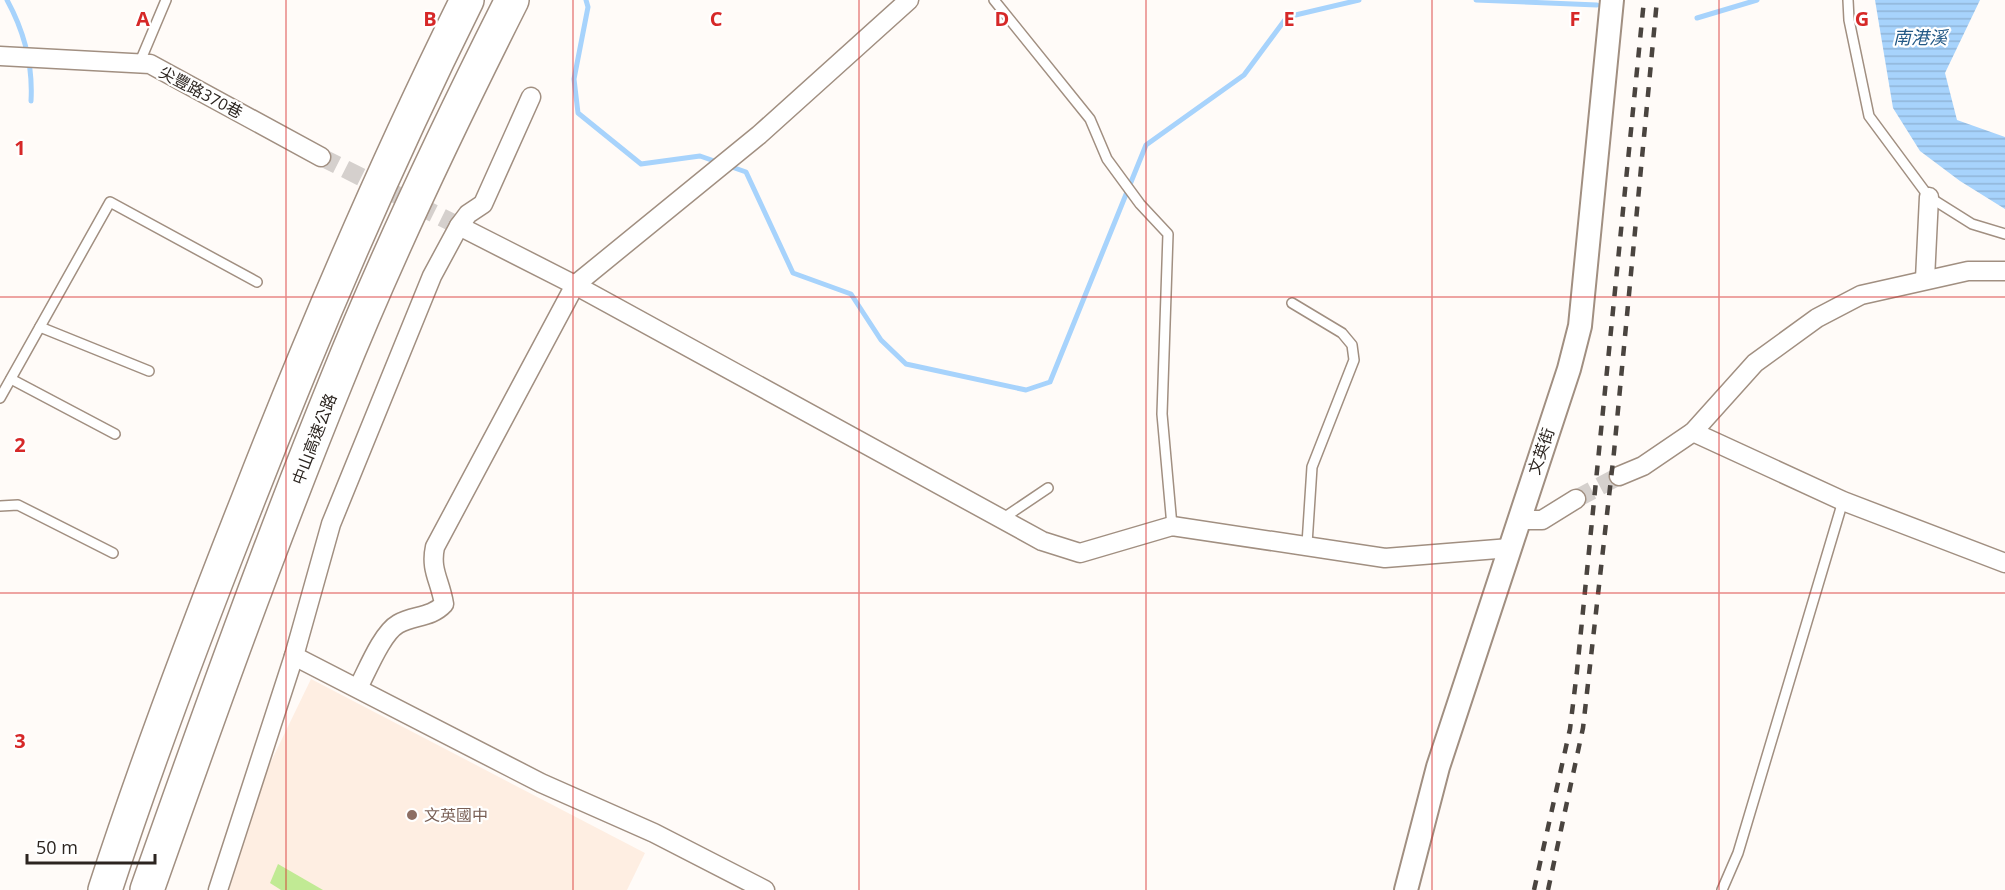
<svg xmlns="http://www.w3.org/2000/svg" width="2005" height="890" font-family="'Open Sans','Noto Sans TC',sans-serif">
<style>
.built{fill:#feeee2}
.pitch{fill:#c1ea94}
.water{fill:url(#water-rules)}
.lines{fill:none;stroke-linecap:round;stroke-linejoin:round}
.stream{stroke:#a7d3fc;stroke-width:5}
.minor-tunnel{stroke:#d5d0cd;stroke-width:18;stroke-dasharray:18 9;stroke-linecap:butt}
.service-casing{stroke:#a18f81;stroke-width:12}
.minor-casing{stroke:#a18f81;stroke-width:21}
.tertiary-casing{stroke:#a18f81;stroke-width:26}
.motorway-casing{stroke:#a18f81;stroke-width:36}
.service{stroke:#fff;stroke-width:9}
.minor{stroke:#fff;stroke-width:18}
.tertiary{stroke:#fff;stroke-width:22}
.motorway{stroke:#fff;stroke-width:33}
.rail{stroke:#4a443f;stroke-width:4.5;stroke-dasharray:10 10;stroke-linecap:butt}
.grid{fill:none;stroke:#d62828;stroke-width:1.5;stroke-opacity:0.55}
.education-dot{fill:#8d6e63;stroke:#fff;stroke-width:2}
.labels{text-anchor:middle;stroke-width:4.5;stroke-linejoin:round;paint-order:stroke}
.street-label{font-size:16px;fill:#2c2520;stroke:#fff}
.education-label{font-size:16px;fill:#785e54;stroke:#fff;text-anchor:start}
.water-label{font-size:18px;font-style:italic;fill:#235986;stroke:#fff}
.grid-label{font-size:20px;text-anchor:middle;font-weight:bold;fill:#d62828;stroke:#fff;stroke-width:4.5;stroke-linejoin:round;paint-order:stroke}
</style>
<defs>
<pattern id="water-rules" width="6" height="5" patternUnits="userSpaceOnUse" patternTransform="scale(1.5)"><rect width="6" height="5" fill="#a7d3fc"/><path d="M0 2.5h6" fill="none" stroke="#90b5d8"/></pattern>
</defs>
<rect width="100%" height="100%" fill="#fffbf8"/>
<path class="built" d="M311,679L645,853L627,890H229L264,776Z"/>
<path class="pitch" d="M278,864L323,890H281L270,883Z"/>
<path class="water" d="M1875,0H1980L1945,73L1957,120L2005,137V209L1960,181L1920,151L1893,108Z"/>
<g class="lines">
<g class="stream">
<path d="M7,0C24,31 33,66 31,101"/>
<path d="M586,0L588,7L574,79L578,113L641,164L700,156L720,163"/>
<path d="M1476,0L1597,5"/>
<path d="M1697,18L1757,0"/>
<path d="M729,166L746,172L793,273L851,294L881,340L906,364L1026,390L1050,382L1146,145L1244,75L1287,17L1359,0"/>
</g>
<g class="minor-tunnel">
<path d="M321,157L459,226"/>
<path d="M1576,499L1619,476"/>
</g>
<defs>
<g id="service">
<path d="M994,0L1090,119L1107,159L1140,204L1168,234L1162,414L1172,526"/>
<path d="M1848,0L1849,20L1869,116L1929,197L1972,224L2005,234"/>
<path d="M139,64L166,0"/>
<path d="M1292,303L1342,333L1352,345L1354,360L1312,467L1307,544"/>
<path d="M40,327L149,371"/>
<path d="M11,379L115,434"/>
<path d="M0,398L110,202L257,282"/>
<path d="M0,506L18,505L113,553"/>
<path d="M1002,519L1048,488"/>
<path d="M1722,890L1738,853L1843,501"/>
</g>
<g id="minor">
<path d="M0,56L150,64L321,157"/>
<path d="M459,226L575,285L1042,541L1080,553L1172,526L1385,558L1510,548"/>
<path d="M1925,279L1929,197"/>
<path d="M1693,432L1843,501L2005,563"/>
<path d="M1619,476L1643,466L1693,432L1755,363L1817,318L1861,295L1968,271H2005"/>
<path d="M1518,520H1542L1576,499"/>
<path d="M294,656L541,783L654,833L765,890"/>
<path d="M358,688C367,671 382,633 398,624C414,615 431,618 444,604C440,580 430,570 435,547L575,285L759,135L909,0"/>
<path d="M218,890L294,656L331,524L432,276L459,226L468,214L483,204L531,97"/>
</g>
<path id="tertiary" d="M1406,890L1438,767L1569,369L1580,326L1612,0"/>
<g id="motorway">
<path d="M105,890C148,758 197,629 248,500C314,331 386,163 467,0"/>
<path d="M147,890C207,720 268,549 336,382C388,252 449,125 512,0"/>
</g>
</defs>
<use href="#service" class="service-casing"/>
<use href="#minor" class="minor-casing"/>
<use href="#tertiary" class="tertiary-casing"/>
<use href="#motorway" class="motorway-casing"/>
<use href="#service" class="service"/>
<use href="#minor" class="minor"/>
<use href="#tertiary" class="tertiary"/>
<use href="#motorway" class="motorway"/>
<g class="rail">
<path d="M1534,890L1570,729L1577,671L1644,0"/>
<path d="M1548,890L1583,728L1614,452L1657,0"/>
</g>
</g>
<path class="grid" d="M286,0V890M573,0V890M859,0V890M1146,0V890M1432,0V890M1719,0V890M0,297H2005M0,593H2005"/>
<circle class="education-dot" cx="412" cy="815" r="6"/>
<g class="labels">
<g class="street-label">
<text transform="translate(201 92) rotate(28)" y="6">尖豐路370巷</text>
<text transform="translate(314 439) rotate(-69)" y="6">中山高速公路</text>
<text transform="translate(1541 451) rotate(-71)" y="6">文英街</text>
</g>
<g class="education-label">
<text x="424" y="821">文英國中</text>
</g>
<g class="water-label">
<text x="1920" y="44">南港溪</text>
</g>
</g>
<g class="grid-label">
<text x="143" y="26">A</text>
<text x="430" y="26">B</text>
<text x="716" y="26">C</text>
<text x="1002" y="26">D</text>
<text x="1289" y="26">E</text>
<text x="1575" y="26">F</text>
<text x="1862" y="26">G</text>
<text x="20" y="155">1</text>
<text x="20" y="452">2</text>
<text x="20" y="748">3</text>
</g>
<path d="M27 854v9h128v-9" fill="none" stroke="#2c2520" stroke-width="3"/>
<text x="36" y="854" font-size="18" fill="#2c2520" stroke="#ffffff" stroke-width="4.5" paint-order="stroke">50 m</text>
</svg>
